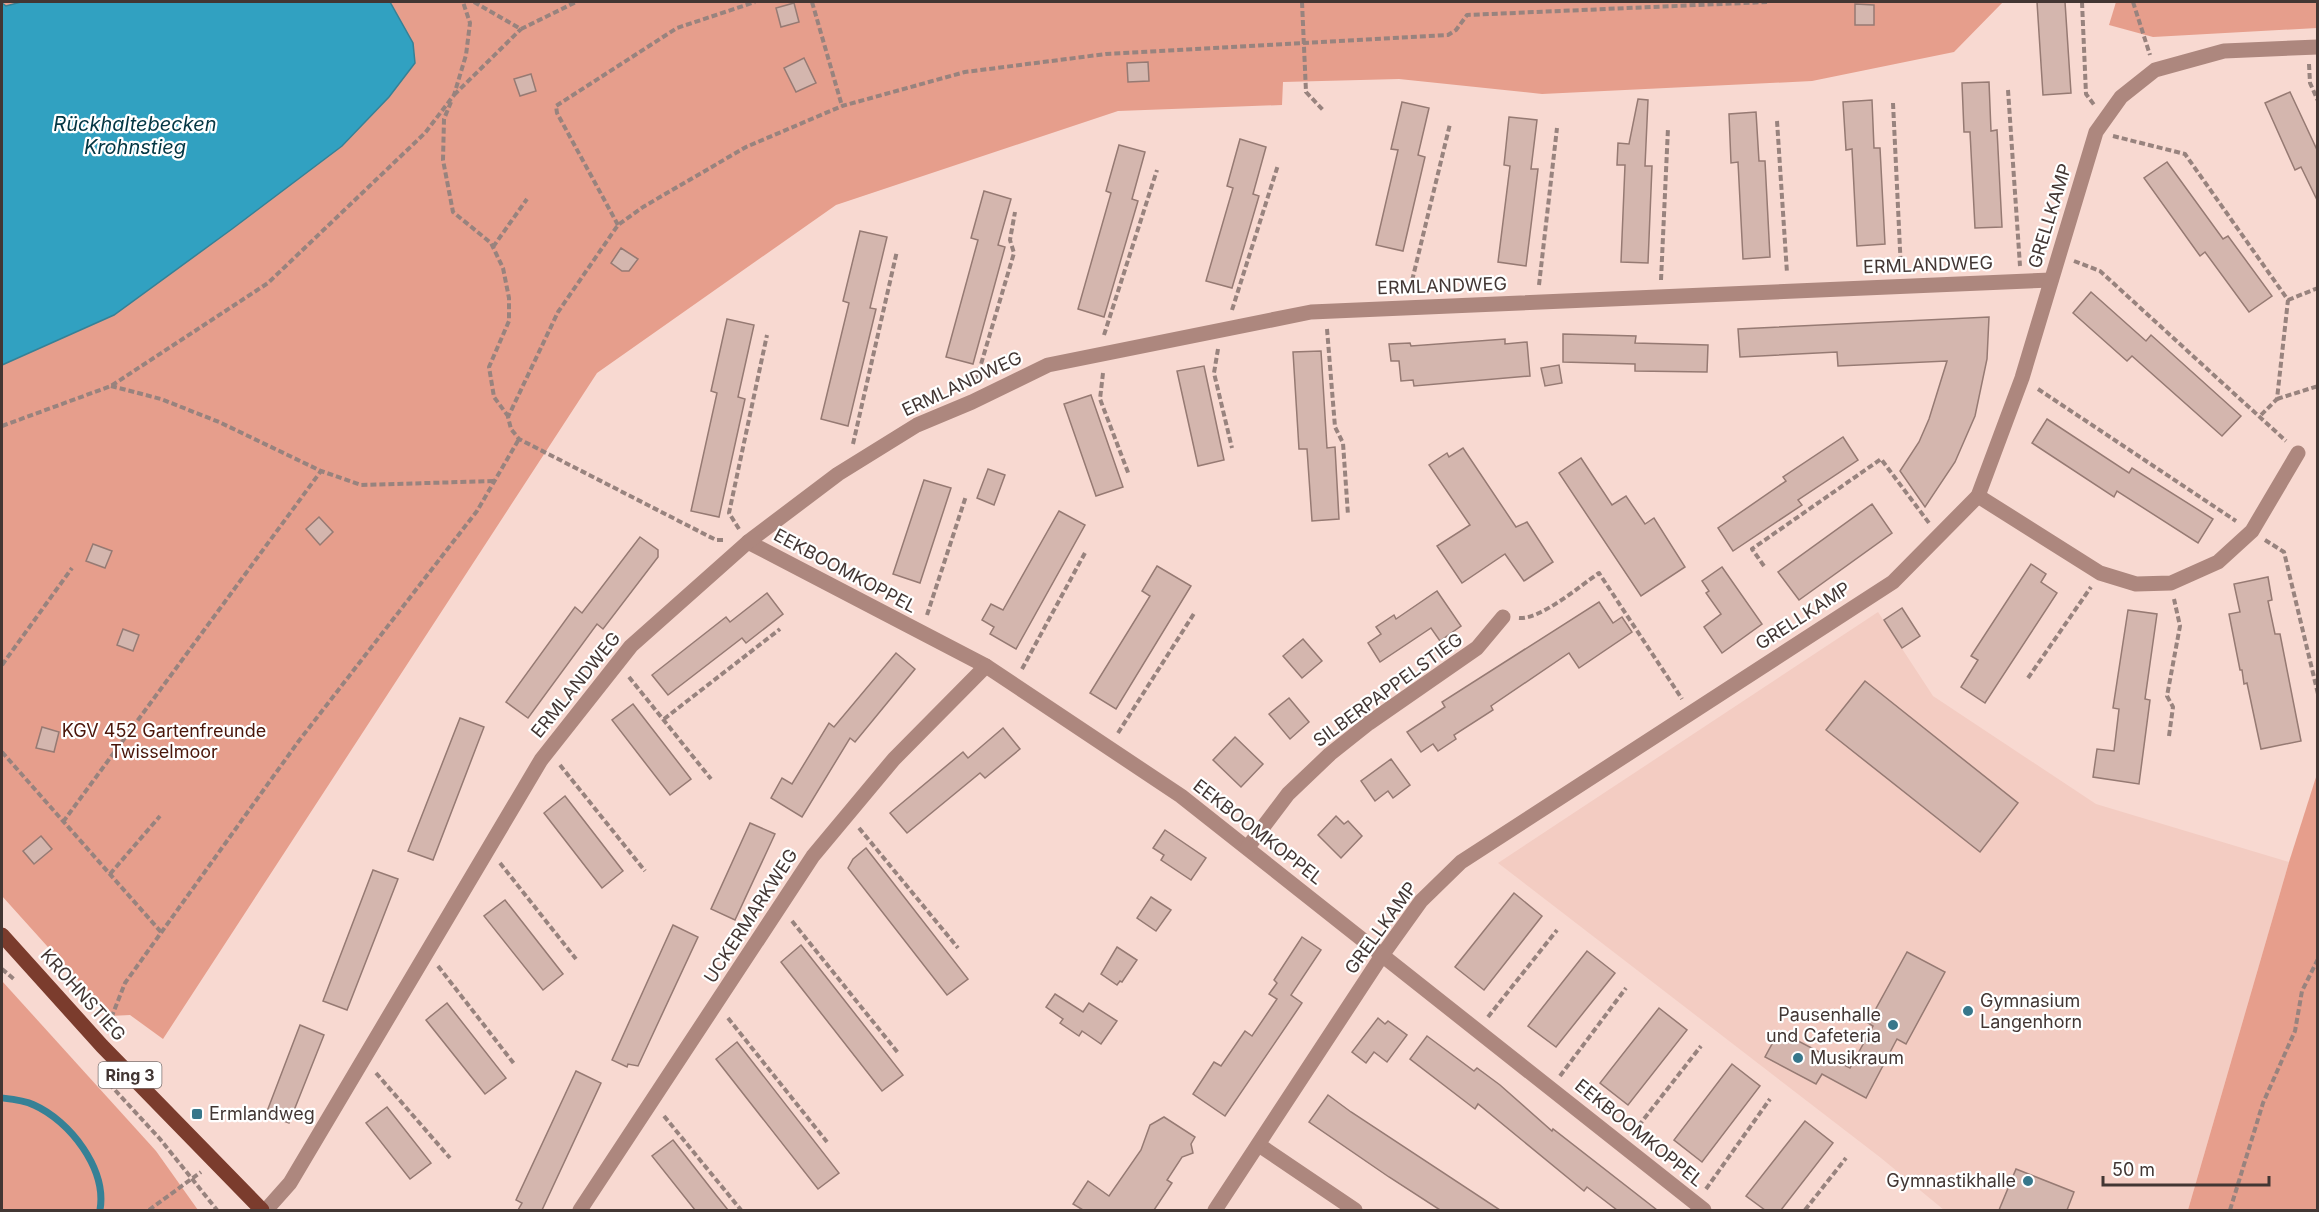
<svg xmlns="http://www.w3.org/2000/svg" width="2319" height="1212" font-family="Inter,sans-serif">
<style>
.built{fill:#f3ccc2}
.green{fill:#e69e8c}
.water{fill:#31a1c1;stroke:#368196;stroke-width:1.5}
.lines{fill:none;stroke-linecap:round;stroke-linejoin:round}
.stream{stroke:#368196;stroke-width:7}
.building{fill:#d4b6ae;stroke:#967a73;stroke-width:1.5}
.path{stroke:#98837e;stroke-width:4;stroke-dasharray:6 3;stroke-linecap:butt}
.minor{stroke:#ad877e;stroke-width:15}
.major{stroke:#7b3c2d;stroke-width:15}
.poi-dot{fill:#37778b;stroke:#fff;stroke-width:2}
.labels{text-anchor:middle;stroke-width:4.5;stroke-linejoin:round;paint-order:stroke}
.shield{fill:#fff;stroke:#7b7270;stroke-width:1.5}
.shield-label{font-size:16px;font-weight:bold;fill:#423633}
.street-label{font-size:18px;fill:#423633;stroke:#fff}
.park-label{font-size:18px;fill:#491509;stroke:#fff}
.poi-label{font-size:18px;fill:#423633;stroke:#fff;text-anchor:start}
.water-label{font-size:20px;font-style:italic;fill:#033643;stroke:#fff}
</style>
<rect width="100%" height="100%" fill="#f8d9d1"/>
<path class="built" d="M1878,612L1933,696L2096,804L2289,862L2188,1210H1944L1881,1158L1498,863Z"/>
<g class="green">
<path d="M2,2H2003L1954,52L1812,81L1542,94L1399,79L1283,82L1282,105L1118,111L836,205L597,373L163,1039L130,1015L110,1016L2,896Z"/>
<path d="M2116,2H2317V28L2153,37L2109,25Z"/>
<path d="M2317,774V1210H2188L2289,862Z"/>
<path d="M2,981L156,1151L198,1210H2Z"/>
</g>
<path class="water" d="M21,2H390L413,43L415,63L389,97L342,146L232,229L114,315L2,365V3L6,6Z"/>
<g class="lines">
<path class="stream" d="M2,1098C12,1099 24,1100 34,1105C70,1121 107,1169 100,1210"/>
</g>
<g class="building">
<path d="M2037,2H2065L2071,93L2043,95Z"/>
<path d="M794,3L799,22L781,27L776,8Z"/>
<path d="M1855,4L1874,5V25H1855Z"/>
<path d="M804,58L816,83L796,92L784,68Z"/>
<path d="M1148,62L1149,81L1128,82L1127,63Z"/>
<path d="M531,74L536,91L520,96L514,79Z"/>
<path d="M1989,82L1991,131L1997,130L2002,227L1975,228L1970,132H1964L1962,83Z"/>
<path d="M2290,92L2318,152V202L2301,167L2295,170L2265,103Z"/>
<path d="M1638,99L1648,100L1645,166H1652L1648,263L1621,262L1625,165H1617L1618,143L1629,144Z"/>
<path d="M1872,100L1874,148H1880L1885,244L1857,246L1852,149L1846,150L1843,102Z"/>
<path d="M1402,102L1429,108L1418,155L1425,157L1403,251L1376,245L1398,150L1391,149Z"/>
<path d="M1756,112L1759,161H1765L1770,257L1743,259L1738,162L1731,163L1729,114Z"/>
<path d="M1509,117L1537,120L1531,169H1538L1526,266L1498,262L1510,166L1504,165Z"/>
<path d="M1240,139L1266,147L1253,194L1259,196L1232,288L1206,281L1233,188L1227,186Z"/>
<path d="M1119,145L1145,152L1132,199L1138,201L1104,317L1078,309L1111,193L1106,191Z"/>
<path d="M2167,162L2223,239L2228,236L2272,296L2249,312L2205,252L2200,256L2144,178Z"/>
<path d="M984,191L1011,199L998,245L1005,247L973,364L946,357L978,240L971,238Z"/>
<path d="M860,231L887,237L870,308L876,309L848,426L821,419L849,303L843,301Z"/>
<path d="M621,248L638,259L629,271H622L611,263Z"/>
<path d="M2091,292L2146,341L2151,335L2241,416L2222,436L2132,356L2127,361L2073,313Z"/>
<path d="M1989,317L1987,359L1975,416L1955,462L1925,507L1900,471L1919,442L1929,419L1947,361L1838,366L1837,352L1740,357L1738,329Z"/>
<path d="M727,319L754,325L738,397L745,399L719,517L691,511L717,393L711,391Z"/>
<path d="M1563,334L1636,336L1635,343L1708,345L1707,372L1635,371V364L1563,362Z"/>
<path d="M1505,339V344L1527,342L1530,376L1414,386L1413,380L1401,381L1399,361H1391L1389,344L1410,343L1411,346Z"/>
<path d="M1321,351L1327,448L1335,447L1339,519L1312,521L1307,449H1299L1293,352Z"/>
<path d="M1559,365L1562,383L1545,386L1541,368Z"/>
<path d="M1204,366L1224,460L1198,466L1177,371Z"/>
<path d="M1091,395L1123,487L1096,496L1064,404Z"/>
<path d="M2047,419L2129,473L2132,468L2213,519L2198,543L2117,491L2114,497L2032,443Z"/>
<path d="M1843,437L1858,460L1798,500L1802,505L1733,551L1718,528L1786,481L1783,477Z"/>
<path d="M1463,448L1516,527L1527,522L1553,562L1524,581L1505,554L1462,583L1437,546L1470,525L1429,465L1447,453L1449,457Z"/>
<path d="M1581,458L1612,505L1626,496L1645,524L1654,518L1685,567L1641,596L1559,473Z"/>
<path d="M988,469L1005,475L994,505L977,498Z"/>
<path d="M924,480L951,488L920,583L893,574Z"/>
<path d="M1872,504L1892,533L1799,600L1778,572Z"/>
<path d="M1059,511L1085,525L1016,649L990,634L994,627L982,620L991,604L1003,610Z"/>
<path d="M319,517L333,532L320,545L306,529Z"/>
<path d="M640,537L658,550V557L603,629L597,624L528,718L506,702L575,607L582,613Z"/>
<path d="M93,544L112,551L105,568L86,561Z"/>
<path d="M2031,564L2046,574L2041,582L2057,593L1985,703L1961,687L1978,660L1971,656Z"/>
<path d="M1157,566L1191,586L1116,709L1090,693L1150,596L1142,591Z"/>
<path d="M1722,567L1762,624L1722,653L1704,627L1721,614L1706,593L1709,591L1702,581Z"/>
<path d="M2268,577L2272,600L2268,601L2275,634H2280L2301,741L2261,749L2247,683L2244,684L2242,670H2240L2229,614L2240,612L2234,584Z"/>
<path d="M1437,591L1461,626L1440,641L1431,628L1380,662L1368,643L1381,634L1376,627L1394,615L1396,619Z"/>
<path d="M767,593L783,614L746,643L742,638L668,695L652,675L726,617L730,622Z"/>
<path d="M1599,602L1613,623L1622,617L1632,632L1579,668L1569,653L1491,706L1493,710L1454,735L1456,739L1438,751L1433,744L1421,752L1407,732L1445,707L1442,702Z"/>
<path d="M1902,608L1920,636L1902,648L1884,620Z"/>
<path d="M2128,610L2157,614L2145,699L2150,700L2139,784L2093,777L2097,749L2114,751L2119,709L2113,708Z"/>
<path d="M123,629L139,635L133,651L117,645Z"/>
<path d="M1303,639L1322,661L1302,678L1283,656Z"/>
<path d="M896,653L915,669L855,742L850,738L802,817L771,798L782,778L792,784L829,723L834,727Z"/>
<path d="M1865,681L2018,803L1980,852L1826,730Z"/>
<path d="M1289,698L1309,722L1290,739L1269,714Z"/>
<path d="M633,704L691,779L670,795L612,720Z"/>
<path d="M460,718L484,727L433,860L408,851Z"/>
<path d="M42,727L59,732L54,752L36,748Z"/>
<path d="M1003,728L1020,749L985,778L980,773L907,833L890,813L963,752L968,758Z"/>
<path d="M1235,737L1263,764L1241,787L1213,760Z"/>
<path d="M1391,759L1410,785L1393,798L1388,791L1375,801L1361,781Z"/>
<path d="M565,796L623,871L602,888L544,813Z"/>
<path d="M1336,816L1344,824L1348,821L1362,836L1341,858L1318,835Z"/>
<path d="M750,823L775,834L735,920L711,909Z"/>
<path d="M1165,830L1206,858L1191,880L1161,860L1164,855L1153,848Z"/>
<path d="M41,836L52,849L34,864L23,851Z"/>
<path d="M866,848L968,979L947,995L848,868L853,859Z"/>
<path d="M373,870L398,879L347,1010L323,1001Z"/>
<path d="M1514,893L1542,916L1484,990L1455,967Z"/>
<path d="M1151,897L1171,910L1156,931L1137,918Z"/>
<path d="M505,900L563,974L543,990L484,916Z"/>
<path d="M673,925L698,937L638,1066L628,1064L627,1067L612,1060Z"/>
<path d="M1302,937L1321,950L1291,995L1302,1003L1225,1116L1193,1094L1214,1062L1221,1066L1245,1031L1252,1036L1277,999L1269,994L1277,983L1274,980Z"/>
<path d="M801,945L903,1075L882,1091L781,962Z"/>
<path d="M1117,947L1137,960L1122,982L1120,981L1117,985L1101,974Z"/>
<path d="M1587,951L1615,973L1556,1047L1528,1026Z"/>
<path d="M1907,952L1945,972L1906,1044L1897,1039L1866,1098L1822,1074L1816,1084L1765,1057L1779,1031L1850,1068L1873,1026L1868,1023Z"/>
<path d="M1055,994L1083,1012L1089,1003L1117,1021L1101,1044L1082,1031L1079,1036L1060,1023L1063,1019L1046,1007Z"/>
<path d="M447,1003L506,1078L485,1094L426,1020Z"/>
<path d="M1659,1008L1687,1030L1628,1105L1600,1083Z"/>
<path d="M1378,1018L1385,1024L1388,1021L1407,1035L1387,1062L1374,1052L1366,1063L1352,1052Z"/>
<path d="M300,1025L324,1035L289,1123L266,1114Z"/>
<path d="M1427,1036L1474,1071L1477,1068L1500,1085L1552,1131L1553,1129L1657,1210H1617L1587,1187L1584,1191L1478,1104L1475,1109L1410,1059Z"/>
<path d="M737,1042L839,1173L818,1189L716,1059Z"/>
<path d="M1732,1064L1760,1086L1702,1162L1674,1140Z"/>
<path d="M576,1071L601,1083L542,1210H518L522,1203L516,1200Z"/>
<path d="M1328,1095L1351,1112L1500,1210H1440L1389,1177L1309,1122Z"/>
<path d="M387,1107L431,1163L410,1179L366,1123Z"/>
<path d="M1164,1117L1195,1137L1191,1144L1193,1153L1182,1157L1167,1180L1172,1183L1154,1210H1083L1073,1204L1088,1181L1109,1196L1141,1150L1150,1125Z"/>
<path d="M1805,1121L1833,1143L1781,1210H1765L1746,1196Z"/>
<path d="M673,1140L716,1195L728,1210H695L652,1156Z"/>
<path d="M2016,1169L2074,1192L2067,1210H1999Z"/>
</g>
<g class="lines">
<g class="path">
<path d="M474,2L521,29L576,2"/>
<path d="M812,2L842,106"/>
<path d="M1302,2L1306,92L1323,110"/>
<path d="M2082,2L2086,94L2095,106"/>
<path d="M2133,2L2150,55"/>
<path d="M2309,64L2310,83L2318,101"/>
<path d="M2008,90L2020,266"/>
<path d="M454,95L521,29"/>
<path d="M451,102L444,119L443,160L453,212L491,243L503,268L509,298V321L489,367L494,397L508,416"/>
<path d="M1893,103L1901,270"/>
<path d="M1777,121L1787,273"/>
<path d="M2113,136L2185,154L2288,300L2277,399L2259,417"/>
<path d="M618,225L557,113L556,106L677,28L755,2"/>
<path d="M493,247L527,199"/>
<path d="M2074,261L2100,271L2286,441"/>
<path d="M1661,280L1668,128"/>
<path d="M1539,285L1557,128"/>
<path d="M1410,289L1450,124"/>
<path d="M2288,300L2318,288"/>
<path d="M1232,310L1278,165"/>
<path d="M1327,329L1335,427L1343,443L1348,515"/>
<path d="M1104,335L1157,170"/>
<path d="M1218,349L1214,373L1232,448"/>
<path d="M1103,373L1100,399L1129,475"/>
<path d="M976,381L1014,253L1010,240L1015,212"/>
<path d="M111,386L161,399L219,422L321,471L361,485L495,481"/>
<path d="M2038,389L2236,521"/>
<path d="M2277,399L2318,386"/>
<path d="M2,426L111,386L268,283L425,133L454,95L466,55L470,23L463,2"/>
<path d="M853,444L897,251"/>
<path d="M739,529L729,513L767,335"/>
<path d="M723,540H716L519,439L511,429L508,417L558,312L618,225L643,207L746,147L842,106L965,72L1106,54L1448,35L1456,30L1467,15L1767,2"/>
<path d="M2265,540L2284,552L2318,694"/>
<path d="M1764,566L1752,549L1881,459L1929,523"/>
<path d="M927,615L966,496"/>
<path d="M1519,618C1540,620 1580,586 1599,573L1682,699"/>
<path d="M2,665L72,568"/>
<path d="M1022,669L1086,551"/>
<path d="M629,677L711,779"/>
<path d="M2028,678L2091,587"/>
<path d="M664,719L780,629"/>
<path d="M1118,733L1195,612"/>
<path d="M2169,736L2173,707L2167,696L2180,626L2174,599"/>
<path d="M2,752L161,932"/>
<path d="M560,765L645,871"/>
<path d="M63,822L321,471"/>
<path d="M859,828L958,948"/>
<path d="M500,863L576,959"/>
<path d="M110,874L160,816"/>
<path d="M792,921L899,1054"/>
<path d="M438,966L515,1065"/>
<path d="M2,969L15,980"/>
<path d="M1488,1017L1557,930"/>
<path d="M728,1018L827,1142"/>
<path d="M108,1026L125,983L298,742L477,511L519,439"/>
<path d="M376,1073L450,1158"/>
<path d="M1560,1076L1626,988"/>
<path d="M103,1077L160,1139L217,1210"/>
<path d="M664,1116L741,1210"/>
<path d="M1633,1133L1701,1046"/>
<path d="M1706,1189L1770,1099"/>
<path d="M149,1210L201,1172"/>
<path d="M1805,1210L1846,1158"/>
<path d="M2230,1210L2263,1103L2295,1031L2302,991L2318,959"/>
</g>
<g class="minor">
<path d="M1978,496L2100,573L2136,584L2171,583L2218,562L2252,531L2298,453"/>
<path d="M748,542L986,666L1181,796L1704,1210"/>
<path d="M1248,847L1288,794L1330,754L1369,723L1477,648L1503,617"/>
<path d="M1259,1145L1355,1210"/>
<path d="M266,1210L290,1183L541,760L631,646L748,542L838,474L917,425L972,402L1048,365L1311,312L2051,280"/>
<path d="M580,1210L813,856L894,759L986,666"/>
<path d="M1215,1210L1383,954L1421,901L1461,862L1893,582L1978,496L2022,378L2096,132L2121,97L2155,70L2224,51L2318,47"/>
</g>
<path class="major" d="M2,935L102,1046L262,1210"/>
</g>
<g class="poi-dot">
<circle cx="1968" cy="1011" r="6"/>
<circle cx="1893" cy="1025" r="6"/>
<circle cx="1798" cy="1058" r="6"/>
<rect x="191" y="1108" width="12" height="12" rx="3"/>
<circle cx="2028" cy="1181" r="6"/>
</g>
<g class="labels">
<rect class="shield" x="98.5" y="1062" width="63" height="26" rx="4.5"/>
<g class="shield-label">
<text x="130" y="1081">Ring 3</text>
</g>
<g class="street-label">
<text transform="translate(2050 216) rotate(-73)" y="6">GRELLKAMP</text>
<text transform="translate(1928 265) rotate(-2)" y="6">ERMLANDWEG</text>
<text transform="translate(1442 286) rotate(-2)" y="6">ERMLANDWEG</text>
<text transform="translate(962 384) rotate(-25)" y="6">ERMLANDWEG</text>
<text transform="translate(845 571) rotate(28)" y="6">EEKBOOMKOPPEL</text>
<text transform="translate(1803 616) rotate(-33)" y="6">GRELLKAMP</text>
<text transform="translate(576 685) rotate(-51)" y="6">ERMLANDWEG</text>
<text transform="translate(1388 690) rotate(-36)" y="6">SILBERPAPPELSTIEG</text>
<text transform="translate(1258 832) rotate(38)" y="6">EEKBOOMKOPPEL</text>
<text transform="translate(751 916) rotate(-57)" y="6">UCKERMARKWEG</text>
<text transform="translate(1381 928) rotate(-54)" y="6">GRELLKAMP</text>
<text transform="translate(83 995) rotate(48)" y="6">KROHNSTIEG</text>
<text transform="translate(1639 1133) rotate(39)" y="6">EEKBOOMKOPPEL</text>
</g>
<g class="park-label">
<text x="164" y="737">KGV 452 Gartenfreunde<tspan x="164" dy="21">Twisselmoor</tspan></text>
</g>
<g class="poi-label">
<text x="1980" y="1007">Gymnasium<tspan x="1980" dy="21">Langenhorn</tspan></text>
<text x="1881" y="1021" text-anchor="end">Pausenhalle<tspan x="1881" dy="21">und Cafeteria</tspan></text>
<text x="1810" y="1064">Musikraum</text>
<text x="209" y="1120">Ermlandweg</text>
<text x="2016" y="1187" text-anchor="end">Gymnastikhalle</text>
</g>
<g class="water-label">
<text x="135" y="131">Rückhaltebecken<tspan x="135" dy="23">Krohnstieg</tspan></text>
</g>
</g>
<rect width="2319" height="1212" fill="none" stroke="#423633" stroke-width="6"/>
<path d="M2103 1176v9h166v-9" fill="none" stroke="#423633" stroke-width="3"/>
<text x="2112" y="1176" font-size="18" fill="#423633" stroke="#ffffff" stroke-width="4.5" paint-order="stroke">50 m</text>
</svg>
